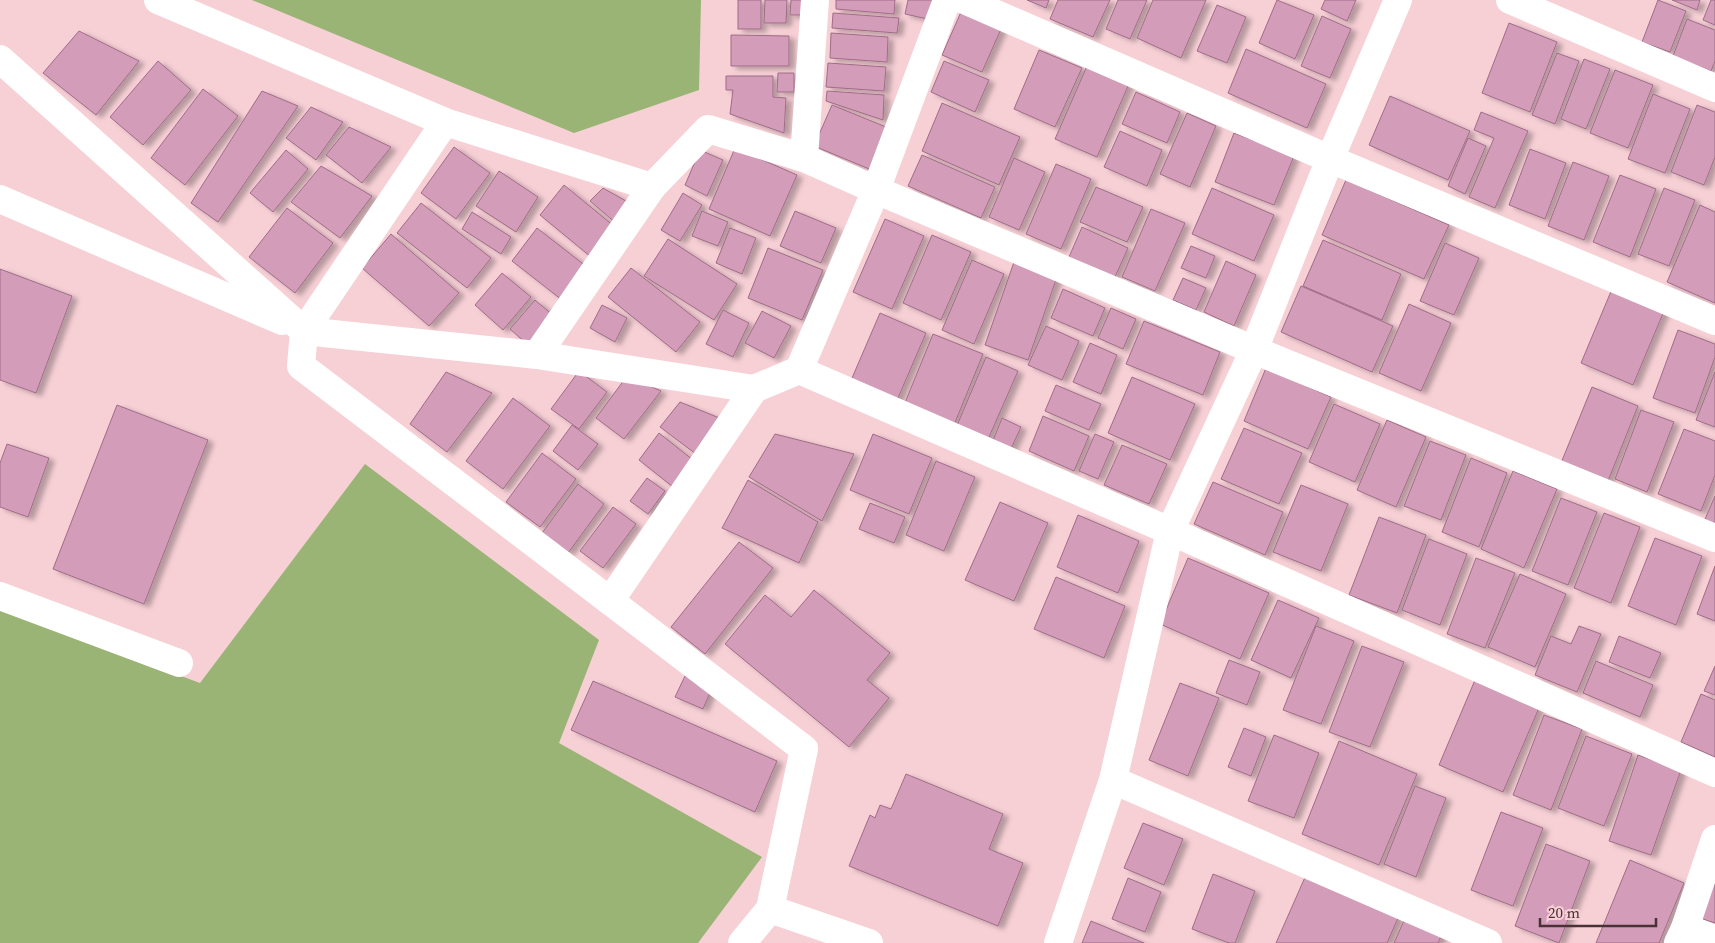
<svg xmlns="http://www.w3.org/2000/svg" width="1715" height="943" font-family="'Source Serif 4',serif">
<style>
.green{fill:#99b474}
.building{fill:#d39cb8;stroke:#9f6c87;filter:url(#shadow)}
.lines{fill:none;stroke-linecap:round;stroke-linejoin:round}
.minor{stroke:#fff;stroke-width:28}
.tertiary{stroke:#fff;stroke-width:28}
</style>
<defs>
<filter id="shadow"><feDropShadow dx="5.5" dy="3" stdDeviation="2.5" flood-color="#0004"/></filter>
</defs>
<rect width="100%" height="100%" fill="#f7d0d6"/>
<g class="green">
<path d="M252,0H701L699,90L574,133Z"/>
<path d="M365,464L599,640L559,743L762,857L698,943H0V609L200,683Z"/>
</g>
<g class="building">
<rect x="738" y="0" width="23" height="29"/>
<path d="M765,0H787L786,23H764Z"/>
<path d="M791,0H806V15H790Z"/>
<path d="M836,0H895L894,14L836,9Z"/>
<path d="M908,0H935L937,21L905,14Z"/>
<path d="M1027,0H1049L1046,8Z"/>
<path d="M1058,0H1110L1093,37L1050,19Z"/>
<path d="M1118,0H1147L1130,39L1106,29Z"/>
<path d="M1153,0H1206L1181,58L1137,38Z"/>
<path d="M1277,0L1314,15L1295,59L1259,43Z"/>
<path d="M1325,0H1356L1347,21L1321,9Z"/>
<path d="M1658,0L1686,11L1670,52L1642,42Z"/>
<path d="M1672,0H1700L1697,10Z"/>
<path d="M1711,0H1715V25L1703,20Z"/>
<path d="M1217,5L1246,17L1227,63L1197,51Z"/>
<path d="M961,12L1001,29L982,72L942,55Z"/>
<path d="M833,13L899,18L897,33L832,28Z"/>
<path d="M1322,16L1351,29L1330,78L1301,66Z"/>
<path d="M1687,19L1715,30V61L1711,71L1673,56Z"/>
<path d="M1509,23L1557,42L1530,112L1482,93Z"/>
<path d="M79,31L139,61L96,115L43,73Z"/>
<path d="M831,33L888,37L887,62L830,58Z"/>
<path d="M731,35L789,36V66H731Z"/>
<path d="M1246,49L1326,84L1307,128L1228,93Z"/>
<path d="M1039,50L1082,68L1055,127L1014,109Z"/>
<path d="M1557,53L1579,61L1555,124L1532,115Z"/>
<path d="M1584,59L1610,69L1586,129L1561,119Z"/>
<path d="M158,61L191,90L143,145L110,117Z"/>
<path d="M944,61L989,80L975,112L931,92Z"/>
<path d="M828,63L886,67L884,91L826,87Z"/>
<path d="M1087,66L1129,84L1097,157L1055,139Z"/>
<path d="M1615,70L1653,85L1628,148L1590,133Z"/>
<path d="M778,73H794V92H777Z"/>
<path d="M726,76H773V97L786,98L784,133L730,114L733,90H726Z"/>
<path d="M203,89L238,116L185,185L151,158Z"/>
<path d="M262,91L298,106L218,222L191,203Z"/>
<path d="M827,91L884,95L883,120L826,101Z"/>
<path d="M1136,92L1180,112L1167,143L1122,124Z"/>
<path d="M1653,94L1690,109L1665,173L1628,159Z"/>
<path d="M1390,96L1470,131L1448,180L1369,145Z"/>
<path d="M942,103L1020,137L999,185L922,151Z"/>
<path d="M832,105L891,129L874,171L814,146Z"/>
<path d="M1697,105L1715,112V157L1704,185L1671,172Z"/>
<path d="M311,107L343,122L316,160L286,138Z"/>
<path d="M1481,112L1528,131L1495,208L1469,197L1494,138L1474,130Z"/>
<path d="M1187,113L1216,126L1190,187L1160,174Z"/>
<path d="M349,127L391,147L362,183L326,155Z"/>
<path d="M1120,131L1162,150L1147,186L1104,167Z"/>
<path d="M1234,133L1294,156L1274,205L1215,182Z"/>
<path d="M1468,138L1486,146L1465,194L1448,186Z"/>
<path d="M454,147L490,173L456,219L421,193Z"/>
<path d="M735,148L797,175L770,236L709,209Z"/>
<path d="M1530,149L1566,163L1545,219L1509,205Z"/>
<path d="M286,150L308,169L273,212L250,193Z"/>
<path d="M700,150L723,160L707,196L685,185Z"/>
<path d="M922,155L995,187L981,218L908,186Z"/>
<path d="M1014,158L1045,172L1019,230L989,217Z"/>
<path d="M1573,162L1609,176L1584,240L1548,226Z"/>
<path d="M1056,164L1091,179L1061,249L1026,234Z"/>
<path d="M321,166L372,196L340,238L291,202Z"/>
<path d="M499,171L538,197L516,232L476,206Z"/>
<path d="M1620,175L1656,189L1630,257L1593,242Z"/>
<path d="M1346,180L1449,225L1424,279L1322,235Z"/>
<path d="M564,185L615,227L591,257L540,215Z"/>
<path d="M1096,187L1143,207L1127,242L1080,222Z"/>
<path d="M603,188L633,205L617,224L590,201Z"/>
<path d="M1212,188L1274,215L1254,261L1192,234Z"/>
<path d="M1664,188L1695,200L1669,266L1638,254Z"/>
<path d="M683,193L702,205L680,241L661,230Z"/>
<path d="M421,203L491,258L467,288L397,233Z"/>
<path d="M1700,205L1715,212V303L1667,282Z"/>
<path d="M287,208L333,243L295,293L249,257Z"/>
<path d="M1151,209L1185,223L1155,291L1122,277Z"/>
<path d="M702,211L728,222L718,246L692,236Z"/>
<path d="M795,211L836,228L821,263L780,246Z"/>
<path d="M472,212L511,237L501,254L462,229Z"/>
<path d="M885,219L924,236L892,309L853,292Z"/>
<path d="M1082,227L1128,248L1115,277L1069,257Z"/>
<path d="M537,228L587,267L562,300L512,261Z"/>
<path d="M730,228L756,238L742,274L716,263Z"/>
<path d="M391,234L459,293L429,326L362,268Z"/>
<path d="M932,235L971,252L941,320L903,303Z"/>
<path d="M668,239L737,284L714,320L644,276Z"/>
<path d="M1323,240L1401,274L1382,320L1303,286Z"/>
<path d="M1445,243L1479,258L1454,315L1420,301Z"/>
<path d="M1191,246L1215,256L1206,278L1181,268Z"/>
<path d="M768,248L823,270L802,320L748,298Z"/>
<path d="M972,260L1004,274L974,344L942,330Z"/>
<path d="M1226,261L1256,275L1234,326L1204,312Z"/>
<path d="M1014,262L1057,277L1028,360L985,345Z"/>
<path d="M631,268L700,322L676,352L608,297Z"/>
<path d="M0,269L72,296L36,393L0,380Z"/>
<path d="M502,273L531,297L503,330L475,305Z"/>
<path d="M1183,278L1206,288L1196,310L1173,300Z"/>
<path d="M1301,286L1393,326L1372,372L1281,332Z"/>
<path d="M1063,289L1105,308L1093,336L1051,318Z"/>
<path d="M1612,289L1664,311L1633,385L1581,363Z"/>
<path d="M535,300L554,316L528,345L510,329Z"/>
<path d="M1409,304L1451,323L1421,391L1379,373Z"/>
<path d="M602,305L627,318L615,342L590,328Z"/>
<path d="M1111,308L1136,319L1123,349L1098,338Z"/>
<path d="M723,310L749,323L733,357L706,344Z"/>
<path d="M762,311L791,326L774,358L745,343Z"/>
<path d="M880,313L926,333L895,405L849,385Z"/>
<path d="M1144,321L1220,352L1203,395L1126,364Z"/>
<path d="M1046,326L1079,341L1062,380L1028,365Z"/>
<path d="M1678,330L1715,344V357L1695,413L1653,398Z"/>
<path d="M933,334L983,354L952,430L902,410Z"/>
<path d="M1090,343L1117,355L1101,394L1073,382Z"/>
<path d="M986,357L1018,371L986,444L955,430Z"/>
<path d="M1266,368L1331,397L1308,449L1244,421Z"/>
<path d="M579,371L607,392L579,429L551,409Z"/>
<path d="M446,372L492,393L447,452L410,424Z"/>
<path d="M1715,372V427L1696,420Z"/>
<path d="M627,376L661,391L624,439L596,418Z"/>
<path d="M1132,377L1195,404L1170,460L1108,433Z"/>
<path d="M1056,385L1101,404L1089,430L1045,411Z"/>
<path d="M1592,387L1638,406L1608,481L1561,463Z"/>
<path d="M513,398L550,426L503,489L466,461Z"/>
<path d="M680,402L722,419L696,454L660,427Z"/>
<path d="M1334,404L1380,424L1355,482L1309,462Z"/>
<path d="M117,405L208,440L144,604L53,569Z"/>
<path d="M1641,410L1674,422L1647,492L1615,479Z"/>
<path d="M1043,416L1089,436L1074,471L1029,451Z"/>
<path d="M1002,418L1021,427L1010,451L992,443Z"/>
<path d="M1387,420L1426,437L1396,507L1357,490Z"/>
<path d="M572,425L598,444L578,470L553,451Z"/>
<path d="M1244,428L1302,453L1279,504L1221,479Z"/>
<path d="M1684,429L1715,441V475L1701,511L1658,494Z"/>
<path d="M659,433L693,460L673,487L639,460Z"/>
<path d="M775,434L854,454L822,521L749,477Z"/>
<path d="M873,434L932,458L909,514L850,490Z"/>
<path d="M1095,434L1114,442L1098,479L1079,471Z"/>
<path d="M1430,441L1466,455L1441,520L1404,506Z"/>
<path d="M7,444L49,458L28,517L0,507V463Z"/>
<path d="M1122,445L1167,464L1149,504L1104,485Z"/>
<path d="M542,453L576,479L540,527L506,502Z"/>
<path d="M1471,458L1507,473L1479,547L1442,532Z"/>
<path d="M936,461L975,477L944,551L906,535Z"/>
<path d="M1513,471L1557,489L1524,568L1481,549Z"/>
<path d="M647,478L665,491L648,514L630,501Z"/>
<path d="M748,480L818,522L799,563L722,528Z"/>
<path d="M1213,482L1283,512L1265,555L1194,524Z"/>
<path d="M578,484L604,504L568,553L542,533Z"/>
<path d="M1301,485L1348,504L1321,571L1273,552Z"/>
<path d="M1715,496V531L1702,526Z"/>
<path d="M1561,498L1597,512L1568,585L1532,571Z"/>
<path d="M1000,502L1048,523L1014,601L965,580Z"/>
<path d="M870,503L905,517L894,543L859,529Z"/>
<path d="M613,507L636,524L603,568L580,551Z"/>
<path d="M1604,513L1640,527L1611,603L1574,588Z"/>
<path d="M1078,515L1139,541L1118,593L1057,567Z"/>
<path d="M1379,517L1426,535L1397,613L1349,595Z"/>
<path d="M1655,538L1702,556L1676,625L1628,606Z"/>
<path d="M1429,539L1467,554L1440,625L1402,610Z"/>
<path d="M739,542L773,568L705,654L671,627Z"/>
<path d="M1188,558L1269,593L1240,659L1160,624Z"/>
<path d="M1476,558L1515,573L1485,648L1447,634Z"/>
<path d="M1715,566V621L1697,614Z"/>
<path d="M1520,574L1566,594L1535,667L1488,647Z"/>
<path d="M1056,577L1125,606L1104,658L1034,629Z"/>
<path d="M814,590L890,653L867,680L889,698L849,747L725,644L765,595L791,617Z"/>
<path d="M1278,600L1319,618L1291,678L1251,660Z"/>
<path d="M1316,626L1354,641L1321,724L1283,710Z"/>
<path d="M1579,626L1601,634L1577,692L1535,675L1551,636L1571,644Z"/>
<path d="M1619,636L1661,653L1650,678L1609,662Z"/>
<path d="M1362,646L1404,662L1370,747L1329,732Z"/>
<path d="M1229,660L1260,672L1247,705L1216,693Z"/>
<path d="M1596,661L1653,685L1640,717L1583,693Z"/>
<path d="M1715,666V695L1704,691Z"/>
<path d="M685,676L712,688L703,709L675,697Z"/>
<path d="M1475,680L1539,708L1503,792L1439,765Z"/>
<path d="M593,681L777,761L755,812L571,730Z"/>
<path d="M1180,683L1219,698L1188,776L1149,760Z"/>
<path d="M1701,694L1715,700V757L1681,742Z"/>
<path d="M1544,715L1582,729L1551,810L1513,795Z"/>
<path d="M1244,728L1266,737L1251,776L1228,767Z"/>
<path d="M1274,735L1319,753L1294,818L1248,801Z"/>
<path d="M1586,736L1632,754L1604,826L1558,808Z"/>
<path d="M1339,741L1417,774L1379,865L1302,834Z"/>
<path d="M1638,755L1681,770L1651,855L1609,841Z"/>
<path d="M906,774L1003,814L989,849L1023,863L998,926L849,866L870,815L875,818L880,805L891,809Z"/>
<path d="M1415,786L1446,798L1416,877L1384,864Z"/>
<path d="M1501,812L1543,828L1513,906L1471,890Z"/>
<path d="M1143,823L1183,839L1164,885L1124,868Z"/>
<path d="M1546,844L1590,861L1559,943L1515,926Z"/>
<path d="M1630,860L1684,883L1659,943H1596Z"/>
<path d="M1213,874L1255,891L1235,943H1229L1192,929Z"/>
<path d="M1306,875L1399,916L1387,943H1276Z"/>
<path d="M1128,878L1161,892L1145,932L1112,919Z"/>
<path d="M1715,879V923L1700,918Z"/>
<path d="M1406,916L1443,932L1438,943H1394Z"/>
<path d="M1091,921L1144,943H1082Z"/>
</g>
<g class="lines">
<g class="minor">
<path d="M158,0L445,122L652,187L708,129L804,158"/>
<path d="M815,0L804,158L876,190L1254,350L1715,538"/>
<path d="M964,0L1330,159L1715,321"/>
<path d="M1398,0L1330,159L1254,350L1170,531L1113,780L1488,943"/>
<path d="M1510,0L1715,88"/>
<path d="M0,59L304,331"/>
<path d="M445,122L304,331L537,355L652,187"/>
<path d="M0,199L282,321"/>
<path d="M304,331L301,366L610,601"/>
<path d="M537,355L754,389"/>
<path d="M799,370L1170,531L1715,773"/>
<path d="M0,596L179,663"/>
<path d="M1685,928L1715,939"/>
<path d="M742,943L770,909"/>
<path d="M869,943L770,909L804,749L610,601L754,389L799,370L876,190L947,0"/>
<path d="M1058,943L1113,780"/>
</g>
<path class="tertiary" d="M1678,943L1685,928L1715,839"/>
</g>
<path d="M1540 918v8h116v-8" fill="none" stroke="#4a3135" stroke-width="2.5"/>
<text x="1548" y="918" font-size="15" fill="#4a3135" stroke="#f7d0d6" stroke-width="4" paint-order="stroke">20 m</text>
</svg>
